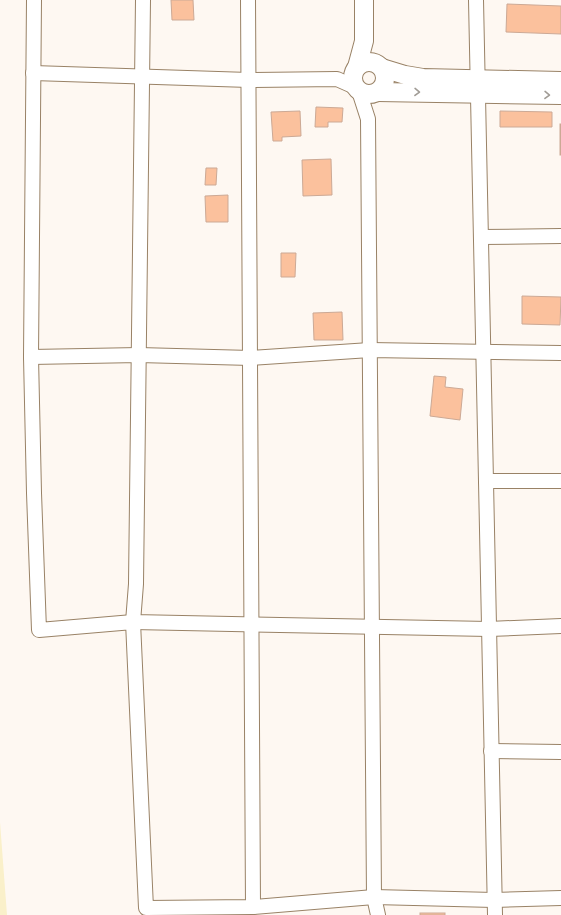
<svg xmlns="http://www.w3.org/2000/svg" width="561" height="915" font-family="'IBM Plex Serif',serif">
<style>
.sand{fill:#faf0ca}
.building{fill:#fbc19d;stroke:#cca995}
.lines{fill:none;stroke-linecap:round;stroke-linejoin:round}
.minor-casing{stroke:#998266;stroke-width:16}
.tertiary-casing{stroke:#998266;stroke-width:20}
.minor{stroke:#fff;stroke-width:14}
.tertiary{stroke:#fff;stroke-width:18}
.oneway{stroke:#a19c96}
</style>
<rect width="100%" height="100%" fill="#fef8f2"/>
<path class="sand" d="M0,822L7,915H0Z"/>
<g class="building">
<path d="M171,0H193L194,20H172Z"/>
<path d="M507,4L561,6V34L506,32Z"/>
<path d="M316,107L343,108L342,122H328V127H315Z"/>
<path d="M300,111L301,136L282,137V141H273L271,112Z"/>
<path d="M500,111L552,112V127H500Z"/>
<rect x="560" y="124" width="1" height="31"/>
<path d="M331,159L332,195L303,196L302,160Z"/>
<path d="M206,168H217L216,185H205Z"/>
<path d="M228,195V222H206L205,196Z"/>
<path d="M281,253H296L295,277H281Z"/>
<path d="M522,296L561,297L560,325L522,324Z"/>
<path d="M342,312L343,340H314L313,313Z"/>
<path d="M434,376L446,377L445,387L463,389L460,420L430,416Z"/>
<rect x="420" y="913" width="25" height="2"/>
</g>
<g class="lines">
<defs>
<g id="minor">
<path d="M34,0L31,357L34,493L39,630L133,622L146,908L253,907L374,897L494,900L561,898"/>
<path d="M143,0L136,584L133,622L489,629L561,626"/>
<path d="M248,0L253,907"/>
<path d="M476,0L495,915"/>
<path d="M33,73L249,80L337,79L355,87"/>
<path d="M359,91L368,119L374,897L378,915"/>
<path d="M481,237L561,236"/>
<path d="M31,357L139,355L251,358L370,350L561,353"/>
<path d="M486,481H561"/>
<path d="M491,751L561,752"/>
</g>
<g id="tertiary">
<circle cx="369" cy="78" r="16"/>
<path d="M357,67L364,41V0"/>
<path d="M382,68L405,75L423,78L561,81"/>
<path d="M378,92L561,95"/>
</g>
</defs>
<use href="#minor" class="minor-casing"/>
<use href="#tertiary" class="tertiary-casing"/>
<use href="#minor" class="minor"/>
<use href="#tertiary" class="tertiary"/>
</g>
<defs><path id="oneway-chevron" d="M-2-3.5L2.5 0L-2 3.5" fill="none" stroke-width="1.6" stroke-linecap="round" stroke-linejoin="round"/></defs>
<g class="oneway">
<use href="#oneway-chevron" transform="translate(417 92) rotate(1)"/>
<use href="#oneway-chevron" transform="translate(547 95) rotate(1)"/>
</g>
</svg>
